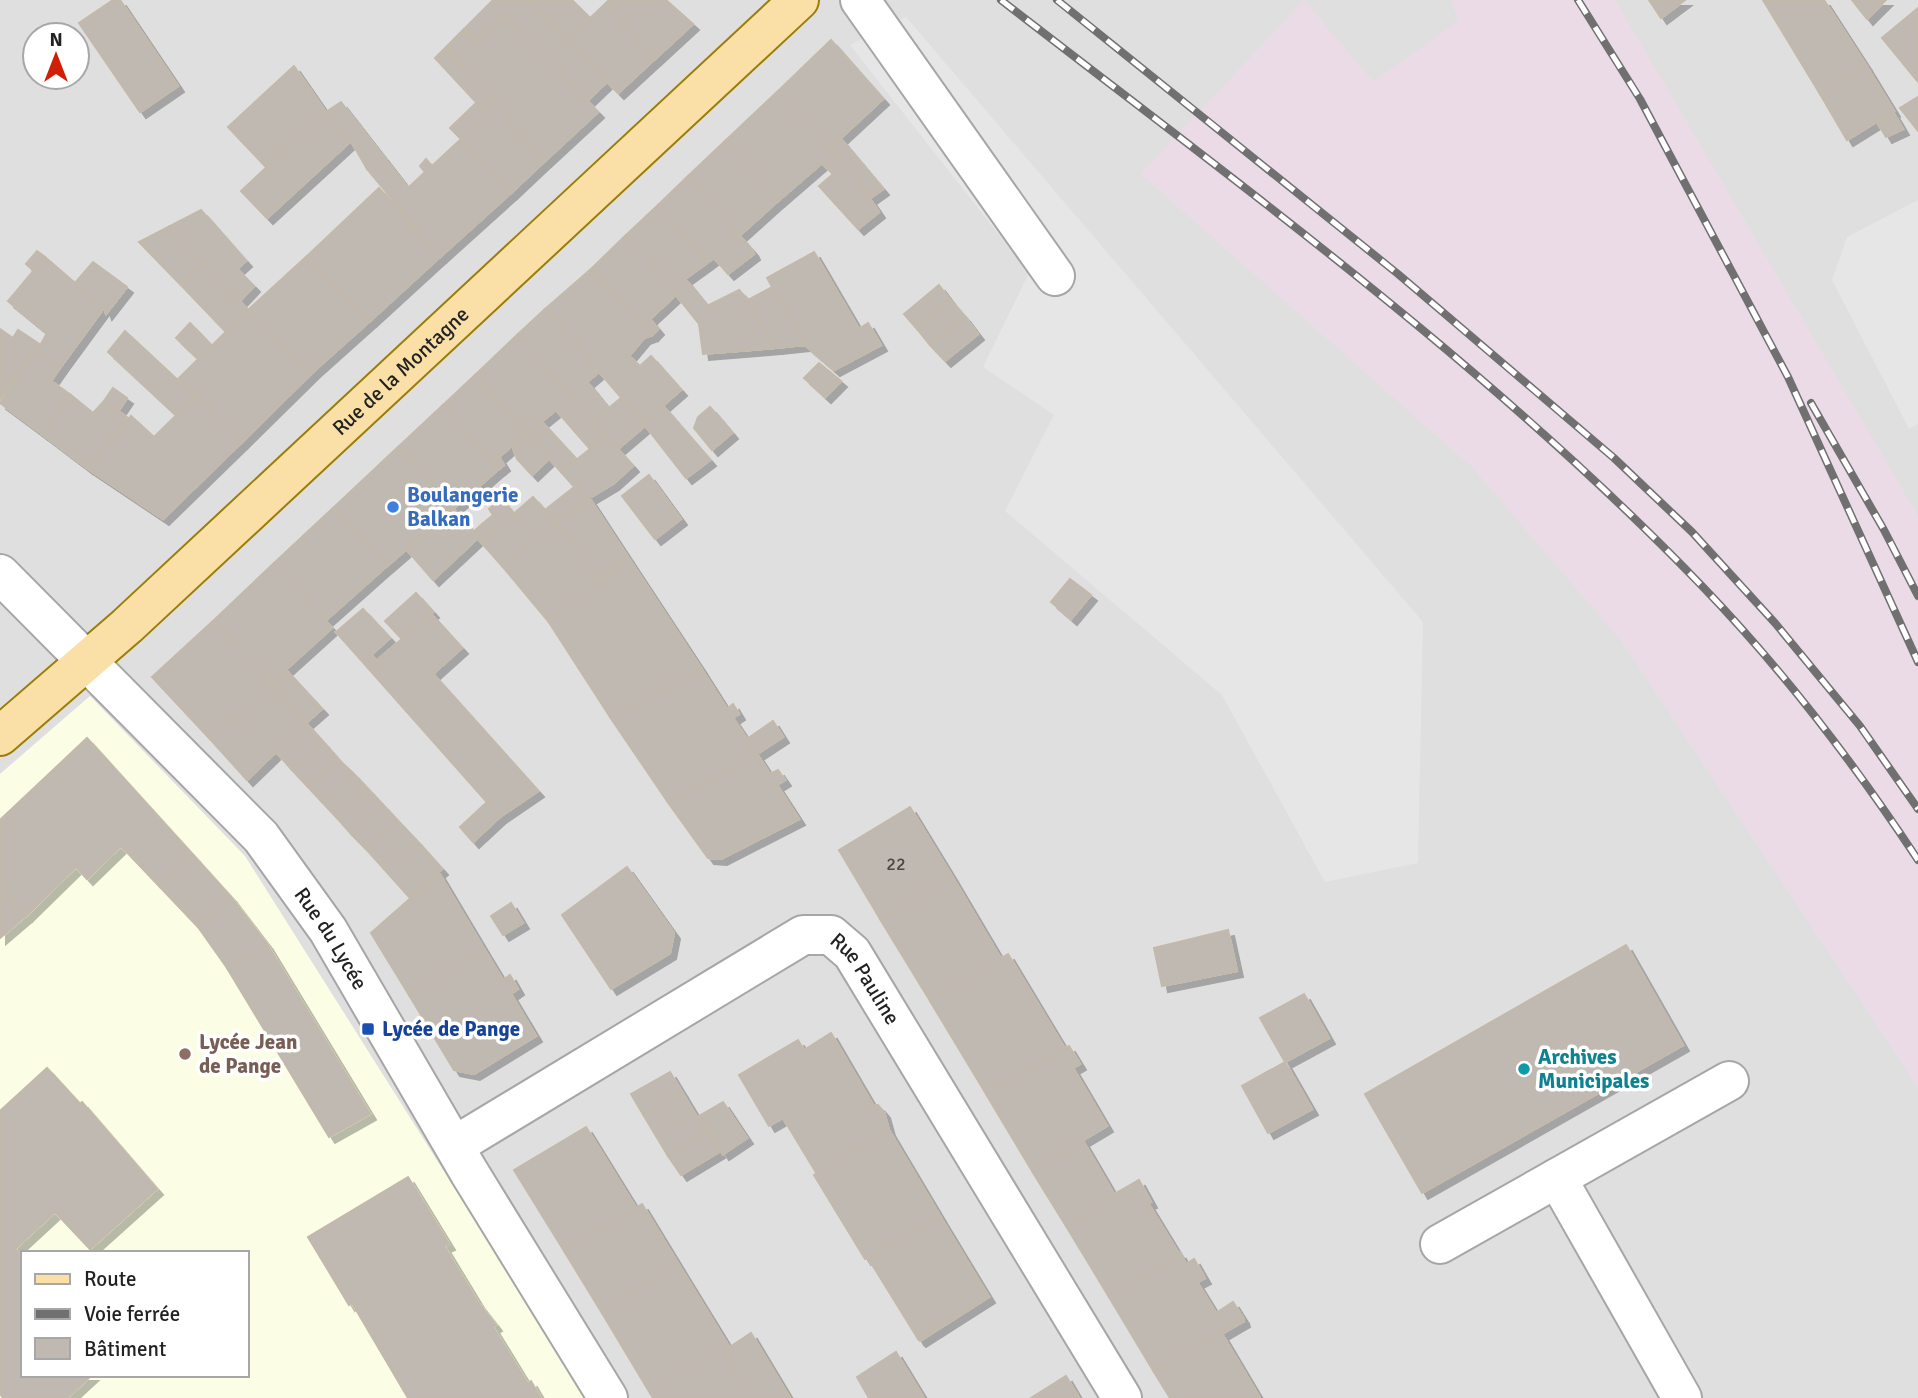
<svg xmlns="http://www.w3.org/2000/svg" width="1918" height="1398" font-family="Signika,sans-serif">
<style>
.residential{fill:#e0dfdf;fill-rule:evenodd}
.industrial{fill:#ebdbe6}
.education{fill:#fbfee5;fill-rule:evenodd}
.parking{fill:#e6e6e6}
.building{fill:#bfb9b2;stroke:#c3b9ab;stroke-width:2;filter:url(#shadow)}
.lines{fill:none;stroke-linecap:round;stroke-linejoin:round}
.minor-casing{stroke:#a6a6a6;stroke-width:42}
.major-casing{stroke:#9c7d04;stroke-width:42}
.minor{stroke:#fff;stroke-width:38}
.major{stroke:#fae0a6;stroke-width:38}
.rail-casing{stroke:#707070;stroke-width:8}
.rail{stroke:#fff;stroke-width:5;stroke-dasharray:16;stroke-linecap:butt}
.shop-dot{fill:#3f7fe0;stroke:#fff;stroke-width:2.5}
.transit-dot{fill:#1a4fb4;stroke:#fff;stroke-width:2.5}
.education-dot{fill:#8d6e63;stroke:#fff;stroke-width:2.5}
.culture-dot{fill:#0f9aa8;stroke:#fff;stroke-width:2.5}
.labels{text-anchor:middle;stroke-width:7;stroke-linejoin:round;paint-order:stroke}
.number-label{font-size:18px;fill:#494846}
.street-label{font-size:21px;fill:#222;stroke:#fff}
.shop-label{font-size:21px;font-weight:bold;fill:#366cbe;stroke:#fff;text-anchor:start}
.transit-label{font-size:21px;font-weight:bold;fill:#164399;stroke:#fff;text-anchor:start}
.education-label{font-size:21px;font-weight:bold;fill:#785e54;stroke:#fff;text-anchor:start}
.culture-label{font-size:21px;font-weight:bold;fill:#0d838f;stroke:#fff;text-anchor:start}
</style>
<defs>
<filter id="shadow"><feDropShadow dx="6" dy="6" stdDeviation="0" flood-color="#0004"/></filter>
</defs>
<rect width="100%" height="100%" fill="#f2f0e9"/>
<path class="residential" d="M0,0H1918V1398H0ZM35,35H77V77H35ZM23,1253H247V1375H23Z"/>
<path class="industrial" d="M1304,0L1373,82L1459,21L1451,0H1615L1918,516V1087L1623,643L1472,467L1141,174Z"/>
<path class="education" d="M90,696L245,856L587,1398H0V774ZM23,1253H247V1375H23Z"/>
<g class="parking">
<path d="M906,17L1423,622L1418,863L1325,882L1222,695L1005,511L1054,415L983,367L1029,273L850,45Z"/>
<path d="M1918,200V424L1909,429L1832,280L1847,237Z"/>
</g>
<g class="building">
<path d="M113,0H120L178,86L140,112L79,23Z"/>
<path d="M493,0H519L476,42L464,29Z"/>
<path d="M519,0H528L607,82L587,101L504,15Z"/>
<path d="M528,0H572L590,18L567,40Z"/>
<path d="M609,0H666L693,24L655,59L606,3Z"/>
<path d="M1649,0H1685L1661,18Z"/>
<path d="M1763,0H1824L1866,65L1820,94Z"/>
<path d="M1852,0H1886L1867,19Z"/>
<path d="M606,3L655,59L618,93L567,40Z"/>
<path d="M1918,8V82L1882,38Z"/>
<path d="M504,15L598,112L545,161L447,50L466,31L476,42Z"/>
<path d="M464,29L466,31L436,59L435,58Z"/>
<path d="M831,40L883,99L829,149L777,92Z"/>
<path d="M447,50L545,161L511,193L461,139L488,115L436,59Z"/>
<path d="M1866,65L1894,111L1847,140L1820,94Z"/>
<path d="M294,66L326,112L266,167L228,127Z"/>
<path d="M777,92L856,178L879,212L858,229L819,186L833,174L822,163L778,201L726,140Z"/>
<path d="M1918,97V131L1900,108Z"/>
<path d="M341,102L383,156L367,169L351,141L326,112Z"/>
<path d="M477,102L488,115L461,139L450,128Z"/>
<path d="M326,112L351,141L267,218L241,191Z"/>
<path d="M1893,112L1903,129L1886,137L1877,122Z"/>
<path d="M840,138L883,189L869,199L856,178L830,148Z"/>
<path d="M461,139L511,193L440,257L367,169L383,156L408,188L425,172L420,166L426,159L432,166Z"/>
<path d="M726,140L778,201L739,236L688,176Z"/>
<path d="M688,176L752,250L754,254L728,274L714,258L707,263L658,205Z"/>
<path d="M379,188L440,257L370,321L306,257Z"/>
<path d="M658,205L707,263L685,279L707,306L739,290L776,348L703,354L699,324L676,295L679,292L626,235Z"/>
<path d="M201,210L246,261L237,269L254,286L239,302L170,226Z"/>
<path d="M170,226L204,263L181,285L139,242Z"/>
<path d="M626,235L679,292L650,319L658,329L652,335L590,270Z"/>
<path d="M37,251L45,257L34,271L26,264Z"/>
<path d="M814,252L859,329L868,323L881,345L834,370L805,345L767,278Z"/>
<path d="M45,257L104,308L60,368L36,353L47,333L8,301Z"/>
<path d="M306,257L370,321L312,373L248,310Z"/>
<path d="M93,262L127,287L106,314L104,308L75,283Z"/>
<path d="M204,263L248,310L226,332L181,285Z"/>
<path d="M590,270L652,335L644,338L629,356L640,366L651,356L681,390L643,423L545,309Z"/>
<path d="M939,285L951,301L917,329L904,314Z"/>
<path d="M772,287L805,345L776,348L739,290L748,300Z"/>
<path d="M951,301L965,317L930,345L917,329Z"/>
<path d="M545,309L599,372L587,382L609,409L592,422L518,334Z"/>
<path d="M248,310L312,373L241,443L178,379Z"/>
<path d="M965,317L978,334L945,361L930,345Z"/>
<path d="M190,323L212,346L198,359L176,338Z"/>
<path d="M0,329L13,338L18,330L41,345L36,353L33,351L0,399Z"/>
<path d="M125,331L195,396L176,415L108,352Z"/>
<path d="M518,334L572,397L526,434L475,375Z"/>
<path d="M33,351L60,368L51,381L71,395L42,434L0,403Z"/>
<path d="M819,363L841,381L825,397L804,378Z"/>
<path d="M475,375L526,434L499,457L504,465L499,469L443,405Z"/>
<path d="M113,388L127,398L119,410L104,401Z"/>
<path d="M71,395L93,413L104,401L128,418L87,468L42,434Z"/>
<path d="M197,395L241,443L163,519L87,468L131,416L154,437Z"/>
<path d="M572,397L605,437L590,449L556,410Z"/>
<path d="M621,398L645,426L618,449L592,422Z"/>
<path d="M443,405L499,469L452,510L398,447Z"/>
<path d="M663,406L710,460L686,478L643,423Z"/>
<path d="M710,407L732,433L712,450L694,428L698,417Z"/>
<path d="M541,421L576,459L561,472L527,433Z"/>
<path d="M527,433L549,459L532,475L517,459L512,445Z"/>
<path d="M606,436L633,466L613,484L586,500L561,472Z"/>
<path d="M398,447L452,510L387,566L333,508Z"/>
<path d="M649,475L681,519L655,539L622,496Z"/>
<path d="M574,487L586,500L556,523L545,510Z"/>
<path d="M533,497L556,523L502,566L481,542Z"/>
<path d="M501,499L514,514L491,533L482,524L493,515L489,509Z"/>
<path d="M590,499L628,557L601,579L556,523Z"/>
<path d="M333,508L387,566L325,621L274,563Z"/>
<path d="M454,509L478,538L433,580L407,550Z"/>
<path d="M556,523L601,579L548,621L502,566Z"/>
<path d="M482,524L491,533L481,542L473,532Z"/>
<path d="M628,557L701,668L610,717L548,621Z"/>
<path d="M274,563L332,628L271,683L213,621Z"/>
<path d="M1070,579L1091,595L1071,619L1051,602Z"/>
<path d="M416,593L433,612L402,639L385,621Z"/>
<path d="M363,609L390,638L371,655L376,660L368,668L336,632Z"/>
<path d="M431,614L462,648L433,674L538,791L500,817L368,668Z"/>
<path d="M213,621L271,683L253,700L259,707L241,723L234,716L210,739L152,677Z"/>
<path d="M701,668L727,709L733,704L739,714L733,718L757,754L667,801L610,717Z"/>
<path d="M286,670L322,709L306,723L271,683Z"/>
<path d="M271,683L306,723L247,780L210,739L234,716L241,723L259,707L253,700Z"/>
<path d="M773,721L783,737L757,754L747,739Z"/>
<path d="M306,723L323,742L292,770L276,752Z"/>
<path d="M87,738L194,856L160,887L121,846L87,879L76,867L26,916L0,885V820Z"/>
<path d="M323,742L338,759L308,787L292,770Z"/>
<path d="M757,754L770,774L778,770L785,780L777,785L799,819L721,859L708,858L667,801Z"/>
<path d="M338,759L353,773L322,802L308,787Z"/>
<path d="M353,773L368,789L337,818L322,802Z"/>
<path d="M368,789L383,805L352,835L337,818Z"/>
<path d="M487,802L500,817L473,842L460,827Z"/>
<path d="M383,805L398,821L367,850L352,835Z"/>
<path d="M910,807L952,876L880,919L839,850Z"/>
<path d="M398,821L416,840L384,869L367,850Z"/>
<path d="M416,840L442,869L410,898L384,869Z"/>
<path d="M194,856L231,897L198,927L160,887Z"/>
<path d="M627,867L674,933L670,953L611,989L562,915Z"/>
<path d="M439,873L483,947L409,995L371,933Z"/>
<path d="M952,876L1001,959L930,1001L880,919Z"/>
<path d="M0,885L26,916L0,938Z"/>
<path d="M231,897L267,944L227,968L198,927Z"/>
<path d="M511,903L523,923L503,935L491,916Z"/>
<path d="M1228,930L1237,971L1162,986L1154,948Z"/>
<path d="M267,944L370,1114L329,1137L227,968Z"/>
<path d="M1626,945L1683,1045L1422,1193L1365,1094Z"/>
<path d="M483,947L503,980L510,975L518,989L511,994L536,1036L474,1074L454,1070L409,995Z"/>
<path d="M1008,954L1065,1049L986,1094L930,1001Z"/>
<path d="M1304,994L1329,1038L1285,1062L1260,1018Z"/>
<path d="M831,1033L873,1105H878L884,1112L889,1130L817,1174L783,1118L769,1126L739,1075L798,1040L804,1050Z"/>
<path d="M1069,1046L1080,1064L1073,1068L1107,1126L1032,1171L986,1094Z"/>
<path d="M1285,1062L1312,1109L1268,1133L1242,1086Z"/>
<path d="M47,1068L80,1104L82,1102L157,1189L90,1249L55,1212L15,1249L23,1258V1375H92L67,1398H3L0,1394V1111Z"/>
<path d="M670,1072L682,1092L644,1116L631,1094Z"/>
<path d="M682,1092L694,1112L656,1136L644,1116Z"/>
<path d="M723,1102L747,1138L723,1154L699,1116Z"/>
<path d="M694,1112L707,1132L668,1156L656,1136Z"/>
<path d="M586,1127L636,1208L564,1251L514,1170Z"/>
<path d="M889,1130L940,1216L865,1259L814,1175Z"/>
<path d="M707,1132L719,1152L681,1175L668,1156Z"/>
<path d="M1083,1141L1114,1194L1139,1180L1066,1226L1032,1171Z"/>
<path d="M408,1177L449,1244L444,1246L478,1302L496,1325L493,1327L528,1384L531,1381L541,1398H408L352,1303L349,1305L308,1237Z"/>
<path d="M1139,1180L1151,1202L1148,1203L1179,1254L1109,1297L1066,1226Z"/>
<path d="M642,1204L679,1265L602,1313L564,1251Z"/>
<path d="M940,1216L989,1297L918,1339L868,1258Z"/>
<path d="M1180,1253L1186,1264L1194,1259L1205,1278L1197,1282L1216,1313L1233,1302L1243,1318L1154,1372L1109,1297Z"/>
<path d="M679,1265L728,1345L650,1393L602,1313Z"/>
<path d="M989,1297L920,1341L918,1339Z"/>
<path d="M1243,1318L1244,1321L1222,1334L1260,1398H1170L1154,1372Z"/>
<path d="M751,1333L790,1398H752L724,1351Z"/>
<path d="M728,1345L724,1351L752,1398H653L650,1393Z"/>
<path d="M896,1352L924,1398H869L857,1377Z"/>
<path d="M1066,1376L1079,1398H1031Z"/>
</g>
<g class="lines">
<defs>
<g id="minor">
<path d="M860,0L1055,276"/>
<path id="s1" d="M0,574L261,837L328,930L469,1172L608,1398"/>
<path id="s2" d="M454,1146L803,935H831L852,953L1122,1398"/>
<path d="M1557,1178L1682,1398"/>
<path d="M1440,1244L1729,1081"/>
</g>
<g id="major">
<path id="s3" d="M0,736L127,626L799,0"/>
</g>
</defs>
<use href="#minor" class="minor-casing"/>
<use href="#major" class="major-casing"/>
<use href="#minor" class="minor"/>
<use href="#major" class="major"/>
<defs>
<g id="rail">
<path d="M1001,0C1241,186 1491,367 1702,586C1783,670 1854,763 1918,860"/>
<path d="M1057,0L1398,274L1614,458L1692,532L1775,623L1860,726L1918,809"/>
<path d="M1578,0L1640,99L1788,377L1918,662"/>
<path d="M1811,403L1884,530L1918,596"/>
</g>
</defs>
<use href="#rail" class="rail-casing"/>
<use href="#rail" class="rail"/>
</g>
<circle class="shop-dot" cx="393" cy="507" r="7"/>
<rect class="transit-dot" x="361" y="1022" width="14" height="14" rx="3.5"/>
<circle class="education-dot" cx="185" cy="1054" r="7"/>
<circle class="culture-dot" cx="1524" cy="1069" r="7"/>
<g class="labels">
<g class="number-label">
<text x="896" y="870">22</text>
</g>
<g class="street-label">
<text dy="7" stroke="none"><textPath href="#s3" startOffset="542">Rue de la Montagne</textPath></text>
<text dy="7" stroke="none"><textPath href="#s1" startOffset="494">Rue du Lycée</textPath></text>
<text dy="7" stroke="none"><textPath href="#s2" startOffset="492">Rue Pauline</textPath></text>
</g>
<g class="shop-label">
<text x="407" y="502">Boulangerie<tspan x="407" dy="24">Balkan</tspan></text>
</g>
<g class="transit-label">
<text x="382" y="1036">Lycée de Pange</text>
</g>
<g class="education-label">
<text x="199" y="1049">Lycée Jean<tspan x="199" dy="24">de Pange</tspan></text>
</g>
<g class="culture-label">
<text x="1538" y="1064">Archives<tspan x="1538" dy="24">Municipales</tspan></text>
</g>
</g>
<rect x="21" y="1251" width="228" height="126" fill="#ffffff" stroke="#a7a7a7" stroke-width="2"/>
<rect x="35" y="1274" width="35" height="10" fill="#fae0a6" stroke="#a7a7a7" stroke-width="2"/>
<text x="84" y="1286" font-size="21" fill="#222222">Route</text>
<rect x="35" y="1309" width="35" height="10" fill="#707070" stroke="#a7a7a7" stroke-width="2"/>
<text x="84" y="1321" font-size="21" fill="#222222">Voie ferrée</text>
<rect x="35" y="1338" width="35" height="21" fill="#bfb9b2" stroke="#a7a7a7" stroke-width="2"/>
<text x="84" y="1356" font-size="21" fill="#222222">Bâtiment</text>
<g transform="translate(56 56)"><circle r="33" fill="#ffffff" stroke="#a7a7a7" stroke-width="2"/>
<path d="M0-5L12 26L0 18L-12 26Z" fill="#cf1f05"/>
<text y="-10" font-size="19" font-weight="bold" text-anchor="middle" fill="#222222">N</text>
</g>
</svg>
